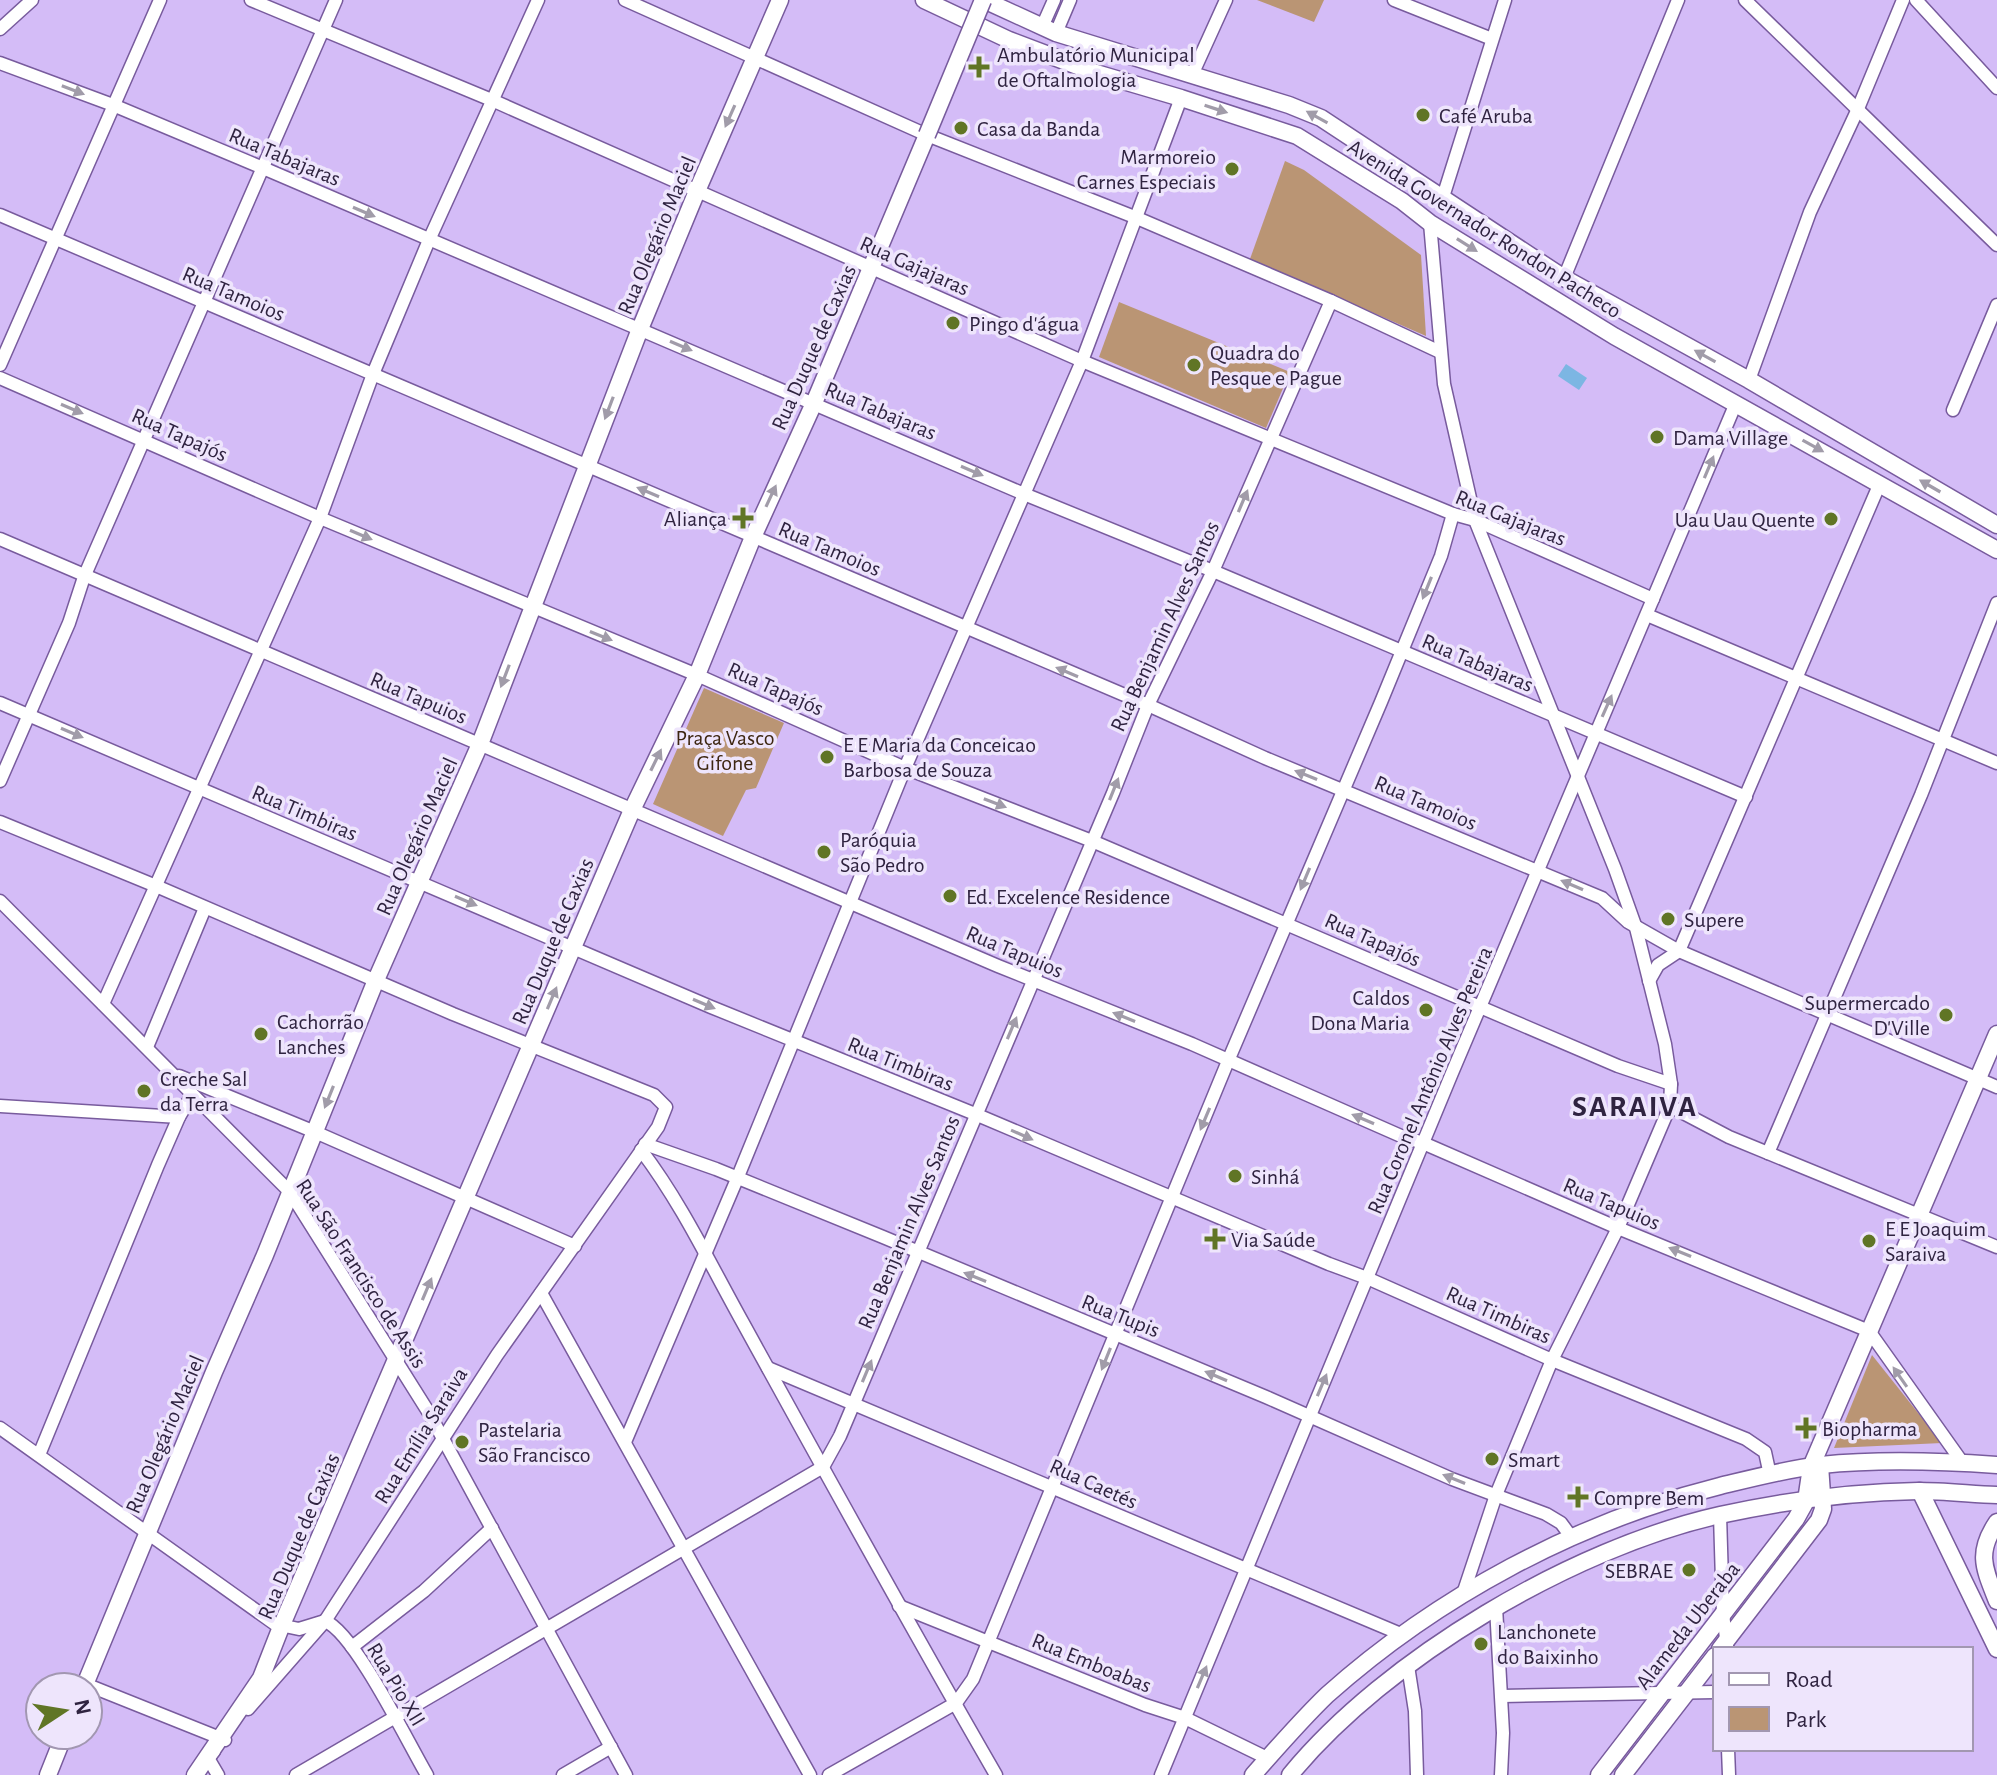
<svg xmlns="http://www.w3.org/2000/svg" width="1997" height="1775" font-family="'Alegreya Sans',sans-serif">
<style>
.green{fill:#ba9574}
.water{fill:#7cb6e3}
.lines{fill:none;stroke-linecap:round;stroke-linejoin:round}
.minor-casing{stroke:#785b9d;stroke-width:15}
.major-casing{stroke:#785b9d;stroke-width:19}
.minor{stroke:#fff;stroke-width:12}
.major{stroke:#fff;stroke-width:16}
.major-bridge-casing{stroke:#785b9d;stroke-width:19;stroke-linecap:butt}
.major-bridge{stroke:#fff;stroke-width:16}
.oneway{fill:#a19ca9}
.poi-dot{fill:#607525;stroke:#eee5fc;stroke-width:3}
.labels{text-anchor:middle;stroke-width:7;stroke-linejoin:round;paint-order:stroke}
.poi-label{font-size:22px;fill:#2f2340;stroke:#eee5fc;text-anchor:start}
.street-label{font-size:22px;fill:#2f2340;stroke:#eee5fc}
.park-label{font-size:22px;fill:#3d2611;stroke:#eee5fc}
.district-label{font-size:30px;font-weight:bold;letter-spacing:2px;fill:#2f2340;stroke:#eee5fc}
</style>
<rect width="100%" height="100%" fill="#d4bcf7"/>
<g class="green">
<path d="M1257,0H1324L1314,22Z"/>
<path d="M1285,161L1304,170L1421,255L1426,336L1250,259Z"/>
<path d="M1119,302L1290,372L1266,428L1099,357Z"/>
<path d="M704,688L784,723L756,788L746,790L723,836L653,804Z"/>
<path d="M1872,1355L1942,1443L1834,1448Z"/>
</g>
<path class="water" d="M1566,364L1587,378L1579,390L1558,376Z"/>
<g class="lines">
<defs>
<g id="minor">
<path d="M251,0L494,101L1082,361L1453,514L1475,520L1653,599"/>
<path d="M625,0L927,135L1137,218L1331,301L1440,352"/>
<path d="M1394,0L1492,39"/>
<path d="M1745,0L1997,245"/>
<path d="M1916,0L1997,88"/>
<path d="M1042,27L1054,0"/>
<path d="M0,29L32,0"/>
<path d="M1056,33L1070,0"/>
<path d="M0,63L113,105L263,168L1024,494L1213,571L1746,797"/>
<path d="M1192,75L1226,0"/>
<path d="M1443,197L1505,0"/>
<path d="M0,215L1148,705L1265,758L1602,898L1628,922L1679,951L1997,1087"/>
<path d="M1430,223L1444,384L1475,520L1615,869L1636,928L1665,1044L1671,1084L1670,1106L1618,1228L1552,1360L1496,1495L1463,1594"/>
<path d="M1564,278L1678,0"/>
<path d="M0,365L160,0"/>
<path d="M0,378L320,518L697,675L905,768L1092,841L1618,1066L1671,1084"/>
<path d="M1749,380L1810,212L1857,111L1903,0"/>
<path d="M1953,410L1997,305"/>
<path d="M0,539L998,966L1192,1044L1401,1136L1423,1143L1618,1228L1869,1331L1962,1462"/>
<path d="M1647,615L1997,763"/>
<path d="M0,703L711,1007L975,1114L1329,1264L1367,1278L1552,1360L1746,1439L1765,1452L1770,1475"/>
<path d="M0,781L69,623L84,577L336,0"/>
<path d="M0,822L156,886L453,1014L654,1095L666,1107L658,1127L497,1355L325,1621L248,1709"/>
<path d="M0,901L290,1192L429,1413L626,1775"/>
<path d="M1679,951L1880,483"/>
<path d="M1649,981L1658,965L1679,951"/>
<path d="M103,1004L320,518L373,374L429,240L538,0"/>
<path d="M147,1047L205,908"/>
<path d="M179,1076L315,1132L575,1246"/>
<path d="M0,1106L179,1117"/>
<path d="M1670,1106L1729,1137L1997,1247"/>
<path d="M645,1144L716,1169L883,1237L1266,1397L1452,1479L1546,1514L1561,1523L1572,1538"/>
<path d="M641,1150C682,1204 710,1264 743,1323C826,1474 910,1626 996,1775"/>
<path d="M1768,1153L1921,795L1997,603"/>
<path d="M541,1293L810,1775"/>
<path d="M768,1368L1403,1635"/>
<path d="M0,1428L275,1624L299,1629L325,1621C355,1633 408,1743 427,1775"/>
<path d="M625,1442L737,1179L905,768L1082,361L1181,98"/>
<path d="M39,1455L158,1165L179,1117L192,1095"/>
<path d="M1720,1515L1723,1614L1727,1646"/>
<path d="M899,1606L1145,1705L1185,1718L1267,1758"/>
<path d="M1496,1607L1503,1733L1501,1775"/>
<path d="M352,1647L424,1591L492,1528"/>
<path d="M1408,1666L1415,1711L1417,1775"/>
<path d="M85,1684L225,1740"/>
<path d="M1502,1696L1715,1692"/>
<path d="M1728,1749L1729,1775"/>
<path d="M214,1751L208,1758L218,1775"/>
<path d="M296,1775L823,1467L840,1436L1113,793L1148,705L1213,571L1331,301"/>
<path d="M563,1775L611,1747"/>
<path d="M829,1775L956,1703L973,1679L1228,1061L1381,702L1441,556L1453,514"/>
<path d="M1161,1775L1452,1073L1736,403"/>
</g>
<g id="major">
<path d="M924,0L1009,40L1096,73L1181,98L1297,136L1402,201L1430,223L1614,336L1997,550"/>
<path d="M984,0L1056,33L1289,105L1321,118L1564,278L1749,380L1997,525"/>
<path d="M1920,1491L1997,1649"/>
<path d="M1997,1522C1976,1553 1984,1568 1997,1601"/>
<path d="M1720,1649L1819,1520L1823,1509L1820,1465"/>
<path d="M84,1687L214,1372L265,1255L376,980L480,744L640,329L697,191L780,0"/>
<path d="M48,1775L64,1735"/>
<path d="M195,1775L261,1678L281,1627L632,810L697,675L753,537L814,403L927,135"/>
<path d="M1253,1775C1277,1748 1301,1720 1327,1695C1438,1596 1576,1522 1720,1486C1753,1478 1787,1469 1821,1465C1879,1459 1939,1461 1997,1465"/>
<path d="M1290,1775C1386,1658 1573,1548 1720,1515C1784,1501 1852,1492 1918,1491C1944,1491 1971,1494 1997,1495"/>
<path d="M1599,1775L1796,1519L1806,1501L1811,1467L1997,1034"/>
<path d="M1623,1775L1715,1656"/>
</g>
</defs>
<use href="#minor" class="minor-casing"/>
<use href="#major" class="major-casing"/>
<use href="#minor" class="minor"/>
<use href="#major" class="major"/>
<defs>
<path id="major-bridge" d="M927,135L983,0"/>
</defs>
<use href="#major-bridge" class="major-bridge-casing"/>
<use href="#major-bridge" class="major-bridge"/>
</g>
<defs><path id="oneway-solid" d="M-6-.8H1V-3.2L6.5 0L1 3.2V.8H-6Z" transform="scale(2)"/></defs>
<g class="oneway">
<use href="#oneway-solid" transform="translate(73 90) rotate(21)"/>
<use href="#oneway-solid" transform="translate(1216 109) rotate(18)"/>
<use href="#oneway-solid" transform="translate(730 116) rotate(114)"/>
<use href="#oneway-solid" transform="translate(1317 117) rotate(-151)"/>
<use href="#oneway-solid" transform="translate(364 212) rotate(23)"/>
<use href="#oneway-solid" transform="translate(1467 245) rotate(32)"/>
<use href="#oneway-solid" transform="translate(681 346) rotate(23)"/>
<use href="#oneway-solid" transform="translate(1705 356) rotate(-151)"/>
<use href="#oneway-solid" transform="translate(609 408) rotate(111)"/>
<use href="#oneway-solid" transform="translate(72 409) rotate(23)"/>
<use href="#oneway-solid" transform="translate(1813 446) rotate(29)"/>
<use href="#oneway-solid" transform="translate(1709 467) rotate(-67)"/>
<use href="#oneway-solid" transform="translate(972 471) rotate(23)"/>
<use href="#oneway-solid" transform="translate(1930 486) rotate(-150)"/>
<use href="#oneway-solid" transform="translate(648 492) rotate(-157)"/>
<use href="#oneway-solid" transform="translate(771 496) rotate(-65)"/>
<use href="#oneway-solid" transform="translate(1243 501) rotate(-67)"/>
<use href="#oneway-solid" transform="translate(361 535) rotate(23)"/>
<use href="#oneway-solid" transform="translate(1427 588) rotate(112)"/>
<use href="#oneway-solid" transform="translate(601 636) rotate(22)"/>
<use href="#oneway-solid" transform="translate(1067 672) rotate(-157)"/>
<use href="#oneway-solid" transform="translate(505 676) rotate(111)"/>
<use href="#oneway-solid" transform="translate(1607 706) rotate(-66)"/>
<use href="#oneway-solid" transform="translate(72 733) rotate(23)"/>
<use href="#oneway-solid" transform="translate(656 760) rotate(-64)"/>
<use href="#oneway-solid" transform="translate(1306 775) rotate(-158)"/>
<use href="#oneway-solid" transform="translate(1114 789) rotate(-68)"/>
<use href="#oneway-solid" transform="translate(995 803) rotate(21)"/>
<use href="#oneway-solid" transform="translate(1305 879) rotate(113)"/>
<use href="#oneway-solid" transform="translate(1572 885) rotate(-157)"/>
<use href="#oneway-solid" transform="translate(466 901) rotate(23)"/>
<use href="#oneway-solid" transform="translate(552 998) rotate(-67)"/>
<use href="#oneway-solid" transform="translate(704 1004) rotate(23)"/>
<use href="#oneway-solid" transform="translate(1124 1017) rotate(-158)"/>
<use href="#oneway-solid" transform="translate(1012 1028) rotate(-67)"/>
<use href="#oneway-solid" transform="translate(329 1097) rotate(112)"/>
<use href="#oneway-solid" transform="translate(1205 1119) rotate(113)"/>
<use href="#oneway-solid" transform="translate(1363 1119) rotate(-157)"/>
<use href="#oneway-solid" transform="translate(1022 1135) rotate(24)"/>
<use href="#oneway-solid" transform="translate(1680 1252) rotate(-158)"/>
<use href="#oneway-solid" transform="translate(975 1277) rotate(-158)"/>
<use href="#oneway-solid" transform="translate(427 1289) rotate(-67)"/>
<use href="#oneway-solid" transform="translate(1106 1359) rotate(112)"/>
<use href="#oneway-solid" transform="translate(867 1371) rotate(-67)"/>
<use href="#oneway-solid" transform="translate(1216 1376) rotate(-157)"/>
<use href="#oneway-solid" transform="translate(1900 1377) rotate(-125)"/>
<use href="#oneway-solid" transform="translate(1322 1385) rotate(-67)"/>
<use href="#oneway-solid" transform="translate(1454 1479) rotate(-158)"/>
<use href="#oneway-solid" transform="translate(1202 1677) rotate(-67)"/>
</g>
<g class="poi-dot">
<path d="M975 55h8v8h8v8h-8v8h-8v-8h-8v-8h8z"/>
<circle cx="1423" cy="115" r="8"/>
<circle cx="961" cy="128" r="8"/>
<circle cx="1232" cy="169" r="8"/>
<circle cx="953" cy="323" r="8"/>
<circle cx="1194" cy="365" r="8"/>
<circle cx="1657" cy="437" r="8"/>
<path d="M739 506h8v8h8v8h-8v8h-8v-8h-8v-8h8z"/>
<circle cx="1831" cy="519" r="8"/>
<circle cx="827" cy="757" r="8"/>
<circle cx="824" cy="852" r="8"/>
<circle cx="950" cy="896" r="8"/>
<circle cx="1668" cy="919" r="8"/>
<circle cx="1426" cy="1010" r="8"/>
<circle cx="1946" cy="1015" r="8"/>
<circle cx="261" cy="1034" r="8"/>
<circle cx="144" cy="1091" r="8"/>
<circle cx="1235" cy="1176" r="8"/>
<path d="M1211 1227h8v8h8v8h-8v8h-8v-8h-8v-8h8z"/>
<circle cx="1869" cy="1241" r="8"/>
<path d="M1802 1416h8v8h8v8h-8v8h-8v-8h-8v-8h8z"/>
<circle cx="462" cy="1442" r="8"/>
<circle cx="1492" cy="1459" r="8"/>
<path d="M1574 1485h8v8h8v8h-8v8h-8v-8h-8v-8h8z"/>
<circle cx="1689" cy="1570" r="8"/>
<circle cx="1481" cy="1644" r="8"/>
</g>
<g class="labels">
<g class="poi-label">
<text x="997" y="62">Ambulatório Municipal<tspan x="997" dy="25">de Oftalmologia</tspan></text>
<text x="1439" y="123">Café Aruba</text>
<text x="977" y="136">Casa da Banda</text>
<text x="1216" y="164" text-anchor="end">Marmoreio<tspan x="1216" dy="25">Carnes Especiais</tspan></text>
<text x="969" y="331">Pingo d'água</text>
<text x="1210" y="360">Quadra do<tspan x="1210" dy="25">Pesque e Pague</tspan></text>
<text x="1673" y="445">Dama Village</text>
<text x="727" y="526" text-anchor="end">Aliança</text>
<text x="1815" y="527" text-anchor="end">Uau Uau Quente</text>
<text x="843" y="752">E E Maria da Conceicao<tspan x="843" dy="25">Barbosa de Souza</tspan></text>
<text x="840" y="847">Paróquia<tspan x="840" dy="25">São Pedro</tspan></text>
<text x="966" y="904">Ed. Excelence Residence</text>
<text x="1684" y="927">Supere</text>
<text x="1410" y="1005" text-anchor="end">Caldos<tspan x="1410" dy="25">Dona Maria</tspan></text>
<text x="1930" y="1010" text-anchor="end">Supermercado<tspan x="1930" dy="25">D'Ville</tspan></text>
<text x="277" y="1029">Cachorrão<tspan x="277" dy="25">Lanches</tspan></text>
<text x="160" y="1086">Creche Sal<tspan x="160" dy="25">da Terra</tspan></text>
<text x="1251" y="1184">Sinhá</text>
<text x="1885" y="1236">E E Joaquim<tspan x="1885" dy="25">Saraiva</tspan></text>
<text x="1231" y="1247">Via Saúde</text>
<text x="1822" y="1436">Biopharma</text>
<text x="478" y="1437">Pastelaria<tspan x="478" dy="25">São Francisco</tspan></text>
<text x="1508" y="1467">Smart</text>
<text x="1594" y="1505">Compre Bem</text>
<text x="1673" y="1578" text-anchor="end">SEBRAE</text>
<text x="1497" y="1639">Lanchonete<tspan x="1497" dy="25">do Baixinho</tspan></text>
</g>
<g class="street-label">
<text transform="translate(285 156) rotate(23)" y="8">Rua Tabajaras</text>
<text transform="translate(1485 228) rotate(32)" y="8">Avenida Governador Rondon Pacheco</text>
<text transform="translate(656 235) rotate(-67)" y="8">Rua Olegário Maciel</text>
<text transform="translate(915 265) rotate(24)" y="8">Rua Gajajaras</text>
<text transform="translate(234 293) rotate(23)" y="8">Rua Tamoios</text>
<text transform="translate(813 347) rotate(-66)" y="8">Rua Duque de Caxias</text>
<text transform="translate(881 410) rotate(23)" y="8">Rua Tabajaras</text>
<text transform="translate(180 434) rotate(24)" y="8">Rua Tapajós</text>
<text transform="translate(1511 517) rotate(22)" y="8">Rua Gajajaras</text>
<text transform="translate(830 548) rotate(23)" y="8">Rua Tamoios</text>
<text transform="translate(1164 626) rotate(-65)" y="8">Rua Benjamin Alves Santos</text>
<text transform="translate(1478 662) rotate(23)" y="8">Rua Tabajaras</text>
<text transform="translate(776 688) rotate(24)" y="8">Rua Tapajós</text>
<text transform="translate(419 697) rotate(23)" y="8">Rua Tapuios</text>
<text transform="translate(1426 802) rotate(23)" y="8">Rua Tamoios</text>
<text transform="translate(305 812) rotate(23)" y="8">Rua Timbiras</text>
<text transform="translate(416 836) rotate(-66)" y="8">Rua Olegário Maciel</text>
<text transform="translate(1373 939) rotate(24)" y="8">Rua Tapajós</text>
<text transform="translate(552 941) rotate(-67)" y="8">Rua Duque de Caxias</text>
<text transform="translate(1015 951) rotate(23)" y="8">Rua Tapuios</text>
<text transform="translate(901 1063) rotate(22)" y="8">Rua Timbiras</text>
<text transform="translate(1429 1080) rotate(-67)" y="8">Rua Coronel Antônio Alves Pereira</text>
<text transform="translate(1612 1203) rotate(23)" y="8">Rua Tapuios</text>
<text transform="translate(908 1222) rotate(-67)" y="8">Rua Benjamin Alves Santos</text>
<text transform="translate(362 1273) rotate(57)" y="8">Rua São Francisco de Assis</text>
<text transform="translate(1499 1314) rotate(24)" y="8">Rua Timbiras</text>
<text transform="translate(1121 1315) rotate(22)" y="8">Rua Tupis</text>
<text transform="translate(164 1434) rotate(-67)" y="8">Rua Olegário Maciel</text>
<text transform="translate(420 1435) rotate(-58)" y="8">Rua Emília Saraiva</text>
<text transform="translate(1094 1483) rotate(24)" y="8">Rua Caetés</text>
<text transform="translate(298 1536) rotate(-67)" y="8">Rua Duque de Caxias</text>
<text transform="translate(1687 1625) rotate(-52)" y="8">Alameda Uberaba</text>
<text transform="translate(1092 1662) rotate(22)" y="8">Rua Emboabas</text>
<text transform="translate(397 1684) rotate(59)" y="8">Rua Pio XII</text>
</g>
<g class="park-label">
<text x="725" y="745">Praça Vasco<tspan x="725" dy="25">Gifone</tspan></text>
</g>
<g class="district-label">
<text x="1635" y="1116">SARAIVA</text>
</g>
</g>
<rect x="1713" y="1647" width="260" height="104" fill="#eee5fc" stroke="#a297b1" stroke-width="2"/>
<rect x="1729" y="1673" width="40" height="12" fill="#ffffff" stroke="#a297b1" stroke-width="2"/>
<text x="1785" y="1687" font-size="24" fill="#2f2340">Road</text>
<rect x="1729" y="1707" width="40" height="24" fill="#ba9574" stroke="#a297b1" stroke-width="2"/>
<text x="1785" y="1727" font-size="24" fill="#2f2340">Park</text>
<g transform="translate(64 1711) rotate(78)"><circle r="38" fill="#eee5fc" stroke="#a297b1" stroke-width="2"/>
<path d="M0-6L14 30L0 20L-14 30Z" fill="#607525"/>
<text y="-12" font-size="22" font-weight="bold" text-anchor="middle" fill="#2f2340">N</text>
</g>
</svg>
